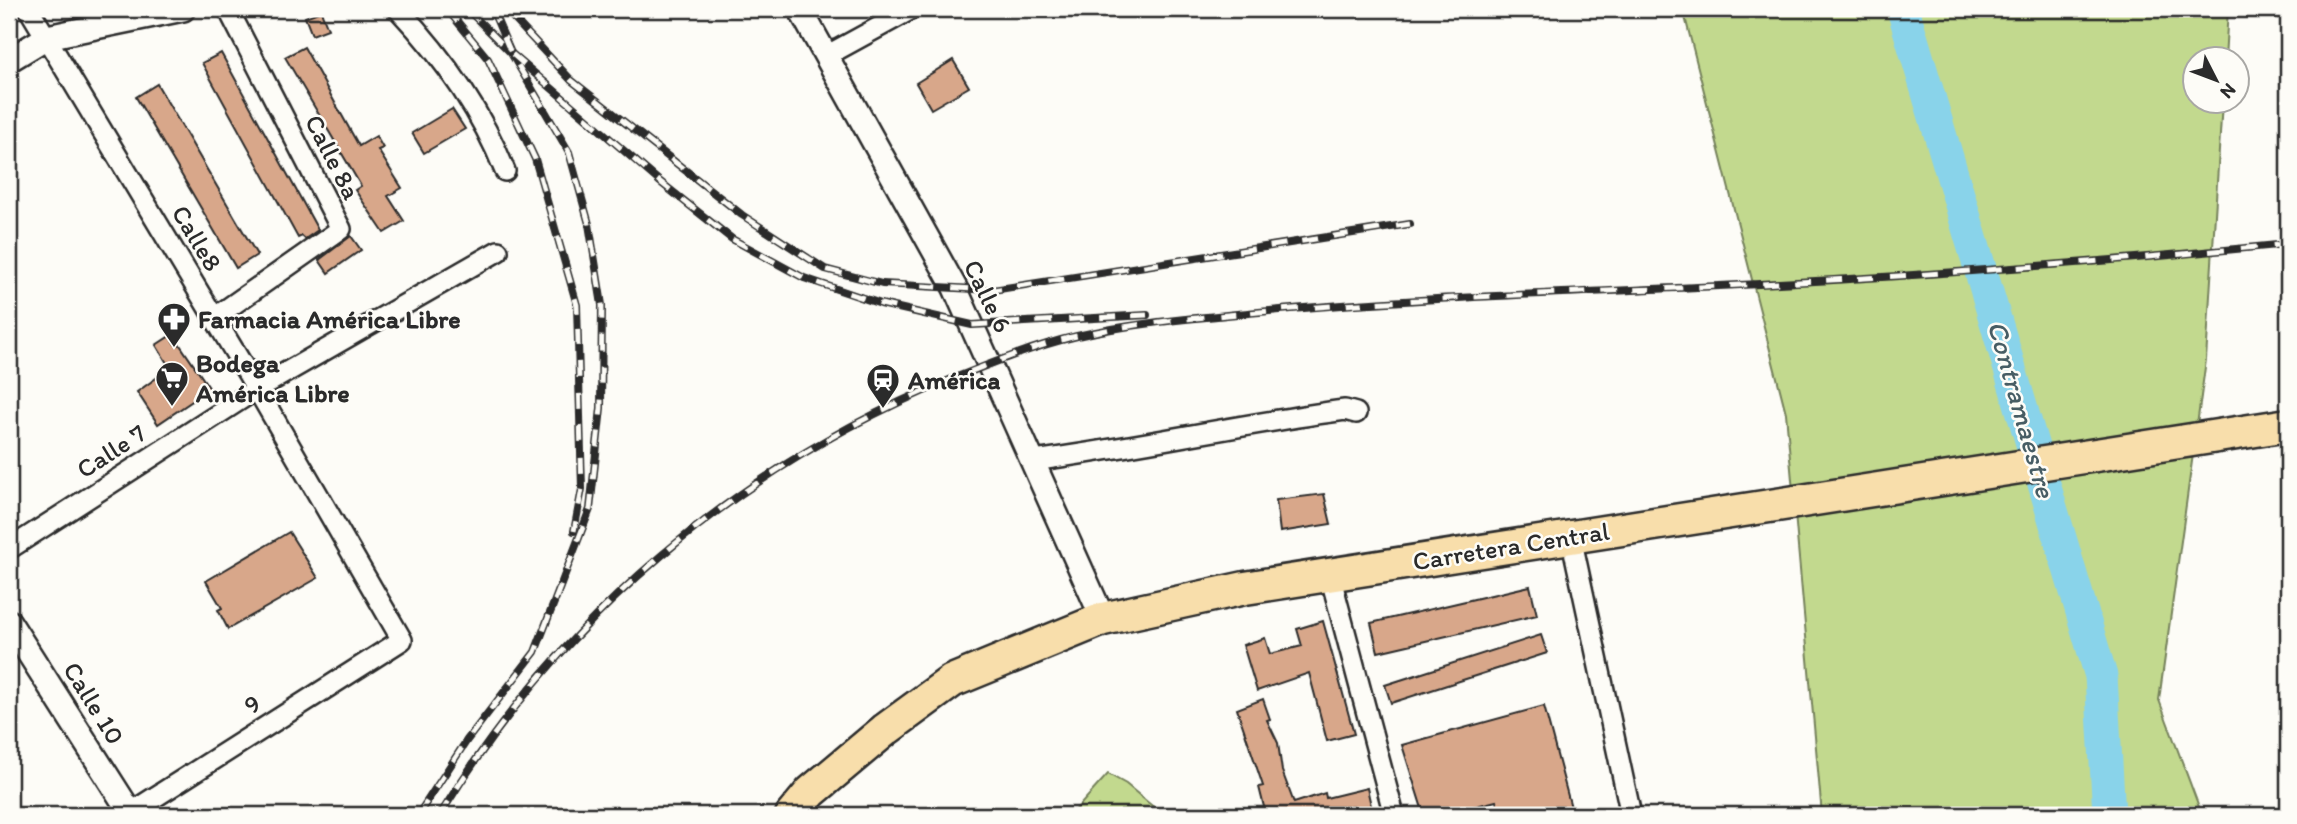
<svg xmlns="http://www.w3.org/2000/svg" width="2297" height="824" font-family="Itim,sans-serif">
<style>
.green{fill:#c2d98e;stroke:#76825c;stroke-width:2}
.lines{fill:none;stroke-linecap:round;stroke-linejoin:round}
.river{stroke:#89d3ea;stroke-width:33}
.building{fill:#d8a78a;stroke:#2b2b2b;stroke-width:2}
.minor-casing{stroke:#2b2b2b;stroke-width:24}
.tertiary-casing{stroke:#2b2b2b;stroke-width:28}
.trunk-casing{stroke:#2b2b2b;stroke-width:37}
.minor{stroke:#fdfcf7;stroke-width:19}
.tertiary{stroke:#fdfcf7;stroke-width:23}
.trunk{stroke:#f8deab;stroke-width:32}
.rail-casing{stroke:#2b2b2b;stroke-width:8}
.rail{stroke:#fdfcf7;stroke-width:5;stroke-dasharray:16;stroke-linecap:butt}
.labels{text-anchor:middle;stroke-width:5;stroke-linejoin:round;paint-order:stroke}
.street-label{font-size:26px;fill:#2b2b2b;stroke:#fdfcf7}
.poi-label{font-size:26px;font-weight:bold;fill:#2b2b2b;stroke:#fdfcf7;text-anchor:start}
.water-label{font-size:28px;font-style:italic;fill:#475d64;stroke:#fdfcf7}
</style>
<rect width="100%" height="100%" fill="#fdfcf7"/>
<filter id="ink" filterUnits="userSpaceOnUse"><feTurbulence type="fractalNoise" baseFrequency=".0143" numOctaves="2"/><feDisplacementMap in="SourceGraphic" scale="14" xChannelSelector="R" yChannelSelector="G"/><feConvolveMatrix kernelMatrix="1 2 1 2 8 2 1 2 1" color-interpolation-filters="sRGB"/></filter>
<g filter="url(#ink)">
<g class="green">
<path d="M1683,9H2228L2225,59L2196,60V102H2222L2206,360L2159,700L2202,815H1822L1786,413Z"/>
<path d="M1108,774L1126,784L1163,815H1071Z"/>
</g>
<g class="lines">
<path class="river" d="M1903,9L2101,676L2109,815"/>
</g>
<g class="building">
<path d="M321,11L328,29L312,35L305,17Z"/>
<path d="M304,47L359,146L376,136L383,148L378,150L402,188L388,196L404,221L384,233L355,190L361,186L285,57Z"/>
<path d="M221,53L318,230L305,239L302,236L298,238L202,63Z"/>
<path d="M953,60L969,87L931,109L916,83Z"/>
<path d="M157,84L257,255L236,268L136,97Z"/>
<path d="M452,109L465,129L424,153L412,133Z"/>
<path d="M351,236L361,250L328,273L319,260Z"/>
<path d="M170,336L175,344L178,342L210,389L158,424L137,392L170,368L156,345Z"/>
<path d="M1324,494L1331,524L1280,532L1276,500Z"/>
<path d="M289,532L318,578L228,629L218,610L222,608L206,581Z"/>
<path d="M1530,586L1537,615L1378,652L1371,623Z"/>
<path d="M1323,621L1354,734L1327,741L1309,673L1257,691L1243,645L1265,638L1270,654L1302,646L1297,629Z"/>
<path d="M1541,635L1547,653L1391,703L1385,685Z"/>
<path d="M1263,699L1270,719L1267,720L1278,743L1282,771L1294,803L1325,793L1326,798L1367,788L1372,810L1351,815H1266L1259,787L1263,786L1237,709Z"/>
<path d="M1544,706L1573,815H1500L1496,801L1441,815H1424L1402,745Z"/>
</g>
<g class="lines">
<defs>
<g id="minor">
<path d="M29,9L257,389L402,640L130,813"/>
<path d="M398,9C443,57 481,110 505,171"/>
<path d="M826,56L912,9"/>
<path d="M214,318L341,229L228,9"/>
<path d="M1033,461C1138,447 1240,424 1345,410L1356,413"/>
<path d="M1571,537L1631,815"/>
<path d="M9,549L257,389L498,251"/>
<path d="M1330,575L1394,815"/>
</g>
<g id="tertiary">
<path d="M800,9L955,288L1103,619"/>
<path d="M9,60L47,37L183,9"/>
<path d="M9,622L132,815"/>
</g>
<path id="trunk" d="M792,815L811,792L885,730L952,681L1103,619L1245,588L2288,425"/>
</defs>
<use href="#minor" class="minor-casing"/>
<use href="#tertiary" class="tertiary-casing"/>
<use href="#trunk" class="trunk-casing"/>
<use href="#minor" class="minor"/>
<use href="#tertiary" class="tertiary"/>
<use href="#trunk" class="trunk"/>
<defs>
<g id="rail">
<path d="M447,9L488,59L535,159L577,305L582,489L574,531"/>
<path d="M467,9L511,53L659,181L732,239L804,278L881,304L972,325L1147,315"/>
<path d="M505,9L571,80L742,215L825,269L882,284L993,290L1410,224"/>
<path d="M418,815L467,740L535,652L590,509L601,408L602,305L589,224L569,152L511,53L492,9"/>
<path d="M440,815C559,619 739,466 952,379C992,363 1034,346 1077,336C1137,322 1199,318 1259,312C1398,299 1537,294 1677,288C1881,279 2085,264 2288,244"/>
</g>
</defs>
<use href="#rail" class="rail-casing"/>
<use href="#rail" class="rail"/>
</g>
</g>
<defs>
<symbol id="pharmacy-pin" viewBox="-11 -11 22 30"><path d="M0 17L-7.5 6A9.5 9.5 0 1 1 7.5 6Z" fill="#2b2b2b" stroke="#fdfcf7"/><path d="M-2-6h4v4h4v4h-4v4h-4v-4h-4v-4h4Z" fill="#fff"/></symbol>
<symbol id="supermarket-pin" viewBox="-11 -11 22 30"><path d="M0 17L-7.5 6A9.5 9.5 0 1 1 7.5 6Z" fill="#2b2b2b" stroke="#fdfcf7"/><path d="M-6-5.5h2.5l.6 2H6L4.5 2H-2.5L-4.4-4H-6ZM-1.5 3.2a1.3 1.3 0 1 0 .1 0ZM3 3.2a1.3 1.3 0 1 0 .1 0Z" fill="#fff"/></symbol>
<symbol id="station-pin" viewBox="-11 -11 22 30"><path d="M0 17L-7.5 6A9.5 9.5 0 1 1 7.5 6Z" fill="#2b2b2b" stroke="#fdfcf7"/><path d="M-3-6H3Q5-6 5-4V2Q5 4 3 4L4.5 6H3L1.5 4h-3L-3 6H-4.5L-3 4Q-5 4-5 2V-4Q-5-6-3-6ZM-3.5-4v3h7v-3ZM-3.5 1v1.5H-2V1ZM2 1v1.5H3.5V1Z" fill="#fff"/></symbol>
</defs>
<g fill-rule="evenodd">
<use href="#pharmacy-pin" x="155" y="300" width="38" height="52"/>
<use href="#supermarket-pin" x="153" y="359" width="38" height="52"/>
<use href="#station-pin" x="864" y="361" width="38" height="52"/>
</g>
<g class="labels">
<g class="street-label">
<text transform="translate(333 157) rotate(63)" y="9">Calle 8a</text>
<text transform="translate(197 238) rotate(59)" y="9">Calle8</text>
<text transform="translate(988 296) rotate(64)" y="9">Calle 6</text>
<text transform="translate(111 451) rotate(-33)" y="9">Calle 7</text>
<text transform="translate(1511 546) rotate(-9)" y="9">Carretera Central</text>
<text transform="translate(94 703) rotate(58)" y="9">Calle 10</text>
<text transform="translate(252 704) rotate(-32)" y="9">9</text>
</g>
<g class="poi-label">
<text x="198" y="328">Farmacia América Libre</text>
<text x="196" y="372">Bodega<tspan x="196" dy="30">América Libre</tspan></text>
<text x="908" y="389">América</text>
</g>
<g class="water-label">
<text transform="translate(2022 409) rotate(74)" y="10">Contramaestre</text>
</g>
</g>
<rect width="2297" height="824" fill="none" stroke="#fdfcf7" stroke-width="35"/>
<rect x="18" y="18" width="2262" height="789" fill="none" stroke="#2b2b2b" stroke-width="2.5" filter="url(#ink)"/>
<g transform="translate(2216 80) rotate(132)"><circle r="33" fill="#fdfcf7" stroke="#a9a8a5" stroke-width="2"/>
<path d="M0-5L12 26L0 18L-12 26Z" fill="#2b2b2b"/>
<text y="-10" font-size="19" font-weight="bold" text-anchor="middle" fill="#2b2b2b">N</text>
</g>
</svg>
